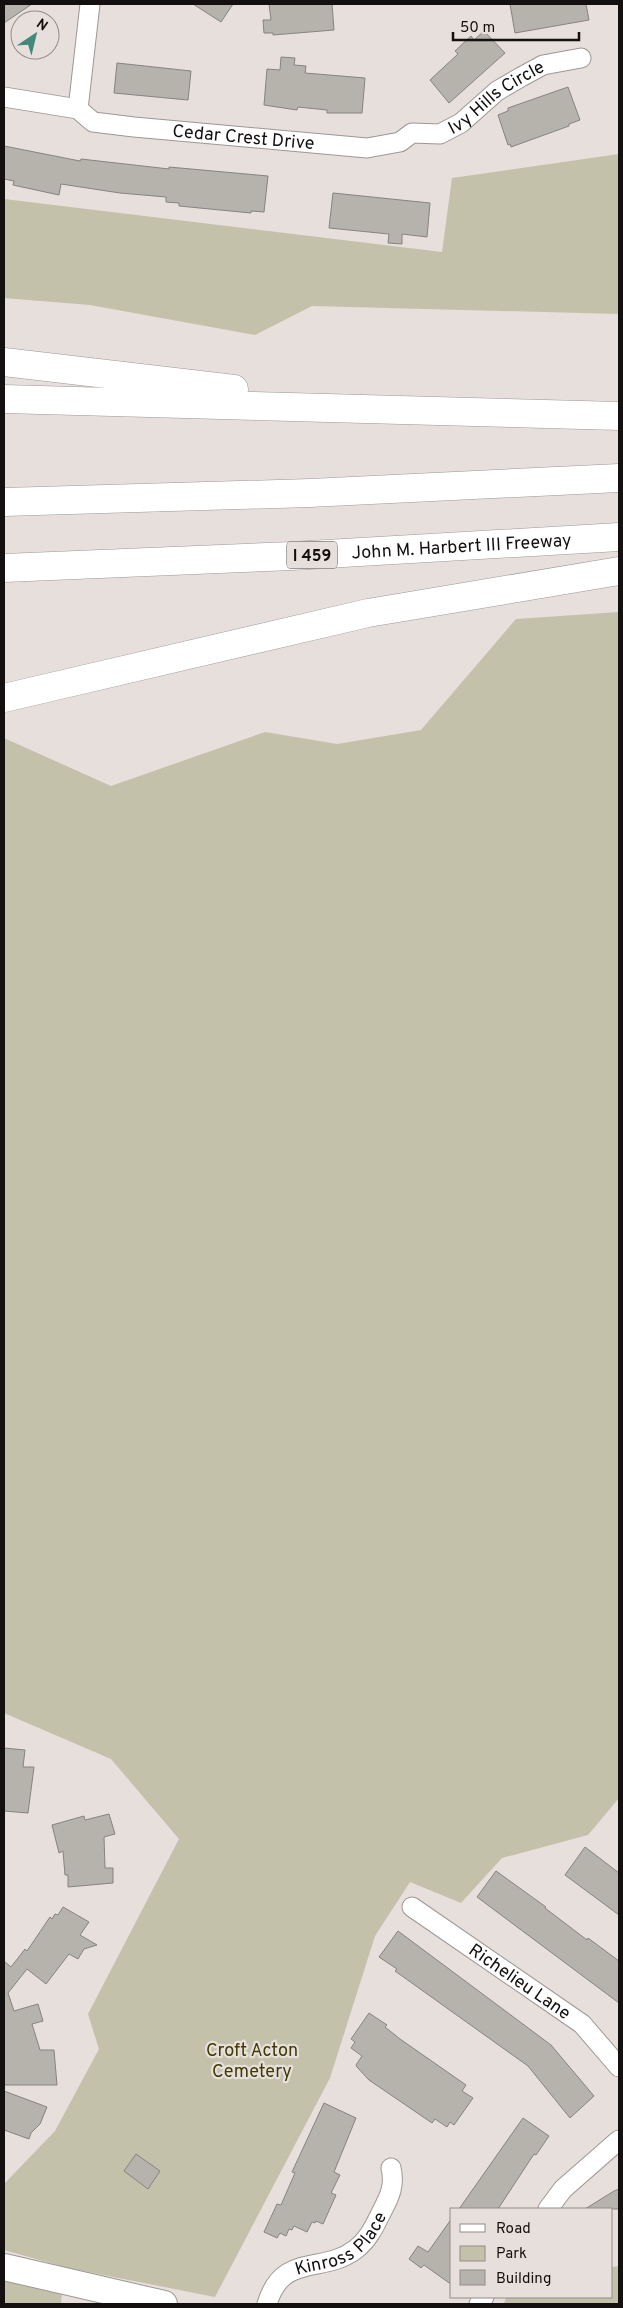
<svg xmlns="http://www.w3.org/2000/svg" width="623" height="2308" font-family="Overpass,sans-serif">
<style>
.green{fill:#c3c1aa}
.building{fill:#b6b2ac;stroke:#87837e}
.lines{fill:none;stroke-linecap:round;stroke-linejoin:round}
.street-casing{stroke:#9e9794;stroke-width:21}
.secondary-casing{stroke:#9e9794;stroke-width:28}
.highway-casing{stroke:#9e9794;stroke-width:29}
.street{stroke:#fff;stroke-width:19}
.secondary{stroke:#fff;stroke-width:26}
.highway{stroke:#fff;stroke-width:28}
.labels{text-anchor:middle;stroke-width:4.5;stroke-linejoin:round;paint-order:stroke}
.shield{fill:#e6dfdb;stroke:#524e4c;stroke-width:1}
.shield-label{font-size:16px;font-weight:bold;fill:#13100f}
.street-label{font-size:18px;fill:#13100f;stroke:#e6dfdb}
.park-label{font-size:18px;fill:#413a03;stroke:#e6dfdb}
</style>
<rect width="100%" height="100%" fill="#e6dfdb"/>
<g class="green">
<path d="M619,154V314L312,306L255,335L90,305L4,298V199L442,252L452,178Z"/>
<path d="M619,612V1798L588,1835L502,1858L461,1903L410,1882L375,1936L330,2078L215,2297L68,2268L4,2250V2184L55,2131L99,2049L88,2014L179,1839L111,1759L4,1713V738L111,786L265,732L337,744L421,730L516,619Z"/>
<path d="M619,2266V2304H504L506,2297H612V2267Z"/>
<path d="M4,2280L62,2291L61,2304H4Z"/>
</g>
<g class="building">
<path d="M4,4H32L4,23Z"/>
<path d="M193,4H233L221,22Z"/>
<path d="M269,4H332L334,30L273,35V33H264L263,20H271Z"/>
<path d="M510,4H586L589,20L515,33Z"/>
<path d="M484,31L505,53L449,103L430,80L458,54L455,51L471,36L474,40Z"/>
<path d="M281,57L295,58L294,65L306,66L305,73L365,78L362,113H327V110L298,107L297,110L264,105L267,69L280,70Z"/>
<path d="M117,63L191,71L188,100L114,93Z"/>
<path d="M568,87L580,120L569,124V126L511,147L510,144L508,145L498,115L508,111V108Z"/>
<path d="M4,146L80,161L81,159L169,169V167L268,176L264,212L251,211V213L179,206V203L166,202V197L120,193L61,184L59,195L13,185L14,181L4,179Z"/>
<path d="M333,193L430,203L427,237L402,234V244L388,243L389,234L329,228Z"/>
<path d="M4,1748L25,1750L23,1767H34L28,1813L4,1811Z"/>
<path d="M109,1814L115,1834L104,1837L105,1868H113V1883L68,1887V1875H65L63,1851L59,1853L52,1825L84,1816L85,1820Z"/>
<path d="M585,1847L619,1873V1915L565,1875Z"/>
<path d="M496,1871L546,1907L545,1908L587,1940L588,1938L619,1961V2003L477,1897Z"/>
<path d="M63,1907L89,1922L80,1935L97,1945L84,1949L78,1959L69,1954L46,1984L27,1969L8,1993L14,2011L38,2004L43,2021L32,2024L40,2050H54L57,2085H4V1961L11,1967L25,1949L27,1951L50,1917L52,1919L55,1914L58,1915Z"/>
<path d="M398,1931L551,2045L594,2096L570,2118L528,2066L395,1971L397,1969L379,1957Z"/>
<path d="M369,2013L387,2025L385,2027L400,2039L466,2085L462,2091L473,2098L454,2125L450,2122L447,2127L435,2119L432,2123L369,2080L357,2067L356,2065L362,2056L351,2048L355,2042L351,2039Z"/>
<path d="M4,2091L47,2107L40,2124L31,2133L29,2139L4,2130Z"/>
<path d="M324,2103L356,2118L334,2172L340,2175L331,2193L336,2195L323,2224L316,2221L315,2223L312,2222L307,2232L294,2226L292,2230L289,2229L286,2236L280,2233L277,2238L264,2232L277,2204L281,2205L295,2173L292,2172Z"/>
<path d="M523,2118L549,2136L536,2155L534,2154L498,2209H459Z"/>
<path d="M136,2154L160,2171L148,2189L124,2171Z"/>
<path d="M619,2189V2209H585L614,2191Z"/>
<path d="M452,2218V2285L424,2265L421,2268L409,2259L418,2246L428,2252Z"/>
</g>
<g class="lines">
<defs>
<g id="street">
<path id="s1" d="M4,97L78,109L93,122L134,127L367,148L400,142L412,133L440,134L461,123L497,91L521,77L543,65L581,58"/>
<path d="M78,109L90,4"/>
<path id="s2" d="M412,1907L582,2024L619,2067"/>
<path d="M548,2209L563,2189L619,2140"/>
<path id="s3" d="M267,2304C283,2251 323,2275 356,2249C369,2239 375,2225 382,2211C390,2196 395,2185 391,2168"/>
<path d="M479,2304L484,2297"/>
</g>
<path id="secondary" d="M4,2267L164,2304"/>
<g id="highway">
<path d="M4,362L234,389"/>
<path d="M4,399L619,416"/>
<path d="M4,502L310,493L619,478"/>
<path id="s4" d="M4,568L292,556L619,537"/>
<path d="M4,698L368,613L619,571"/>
</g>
</defs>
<use href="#street" class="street-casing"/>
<use href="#secondary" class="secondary-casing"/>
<use href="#highway" class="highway-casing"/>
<use href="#street" class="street"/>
<use href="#secondary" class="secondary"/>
<use href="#highway" class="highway"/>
</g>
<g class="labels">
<rect class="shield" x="287" y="541.5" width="50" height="27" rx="4"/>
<g class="shield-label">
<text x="312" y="561">I 459</text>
</g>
<g class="street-label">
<text dy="6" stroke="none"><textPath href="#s1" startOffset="514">Ivy Hills Circle</textPath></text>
<text dy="6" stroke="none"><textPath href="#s1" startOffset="246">Cedar Crest Drive</textPath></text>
<text dy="6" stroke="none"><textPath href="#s4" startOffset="458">John M. Harbert III Freeway</textPath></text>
<text dy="6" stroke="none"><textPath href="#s2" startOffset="131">Richelieu Lane</textPath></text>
<text dy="6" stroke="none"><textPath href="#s3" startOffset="101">Kinross Place</textPath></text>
</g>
<g class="park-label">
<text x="252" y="2056">Croft Acton<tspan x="252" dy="21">Cemetery</tspan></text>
</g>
</g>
<rect width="623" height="2308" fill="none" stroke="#13100f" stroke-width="10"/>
<rect x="450" y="2208" width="162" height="90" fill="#e6dfdb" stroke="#928c89"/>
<rect x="460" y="2224" width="25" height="8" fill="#ffffff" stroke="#928c89"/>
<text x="496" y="2233" font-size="15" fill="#13100f">Road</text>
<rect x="460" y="2246" width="25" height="15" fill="#c3c1aa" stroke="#928c89"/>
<text x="496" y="2258" font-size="15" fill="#13100f">Park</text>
<rect x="460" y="2270" width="25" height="15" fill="#b6b2ac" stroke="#928c89"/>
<text x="496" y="2283" font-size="15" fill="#13100f">Building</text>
<g transform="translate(35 35) rotate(35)"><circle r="24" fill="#e6dfdb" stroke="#928c89"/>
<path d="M0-4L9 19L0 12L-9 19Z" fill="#44887b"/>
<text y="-8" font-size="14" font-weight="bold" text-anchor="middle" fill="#13100f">N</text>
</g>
<path d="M453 32v8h126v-8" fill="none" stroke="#13100f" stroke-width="2.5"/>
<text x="460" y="32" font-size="15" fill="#13100f" stroke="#e6dfdb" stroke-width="4" paint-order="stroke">50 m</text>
</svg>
